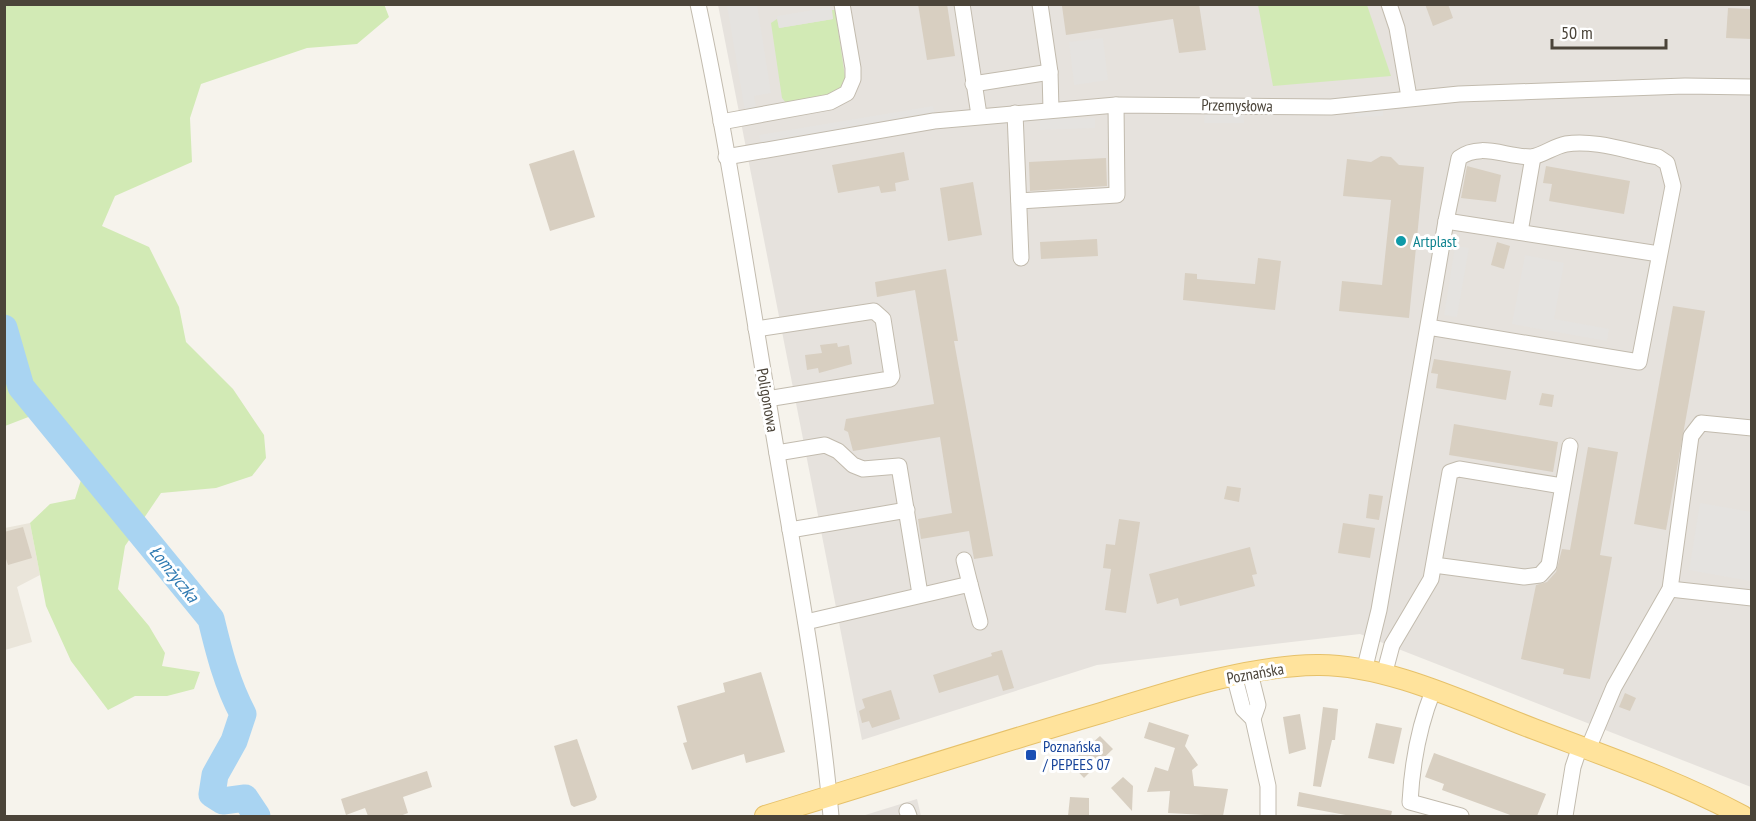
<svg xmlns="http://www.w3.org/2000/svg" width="1756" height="821" font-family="'PT Sans Narrow',sans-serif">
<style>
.residential{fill:#eae5da}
.industrial{fill:#e6e2dd}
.green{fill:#d2eab5}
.parking{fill:#e5e3e0}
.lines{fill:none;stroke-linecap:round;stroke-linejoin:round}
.river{stroke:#a9d4f2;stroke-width:27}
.building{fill:#d8cfc1}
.minor-casing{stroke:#c2bbae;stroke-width:17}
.major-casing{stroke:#e6c16a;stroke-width:22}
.minor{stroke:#fff;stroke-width:15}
.major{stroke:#ffe39c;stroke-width:20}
.culture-dot{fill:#0f9aa8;stroke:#fff;stroke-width:2}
.transit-dot{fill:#1a4fb4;stroke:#fff;stroke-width:2}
.labels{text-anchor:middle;stroke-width:6;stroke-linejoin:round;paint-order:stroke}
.street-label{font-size:16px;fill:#4b4439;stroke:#fff}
.culture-label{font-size:16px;fill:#0d838f;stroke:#fff;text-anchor:start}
.transit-label{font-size:16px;fill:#164399;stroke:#fff;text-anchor:start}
.water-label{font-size:18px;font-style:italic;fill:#2e7ab2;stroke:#fff}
</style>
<rect width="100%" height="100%" fill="#f6f3ec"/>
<path class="residential" d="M30,523L40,575L17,587L32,642L5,650V528Z"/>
<g class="industrial">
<path d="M718,5H1751V787L1360,634L1097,665L862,740Z"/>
<path d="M917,799L921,816H862Z"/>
<path d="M1333,814L1347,816H1248Z"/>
</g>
<g class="green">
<path d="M5,4H384L389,17L357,44L307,48L201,84L190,118L192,162L115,196L102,226L149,247L179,307L186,342L233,389L264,435L266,458L252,476L216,488L161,493L125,546L118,589L149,626L165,653L162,666L200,672L194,689L167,696H135L108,710L71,661L46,606L30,523L50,504L75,499L81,480L51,437L31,416L5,426Z"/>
<path d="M1258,5H1367L1391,76L1273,86Z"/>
<path d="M832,10H835L846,83L837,94L787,104L782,98L771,23L777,19L779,28L833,19Z"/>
</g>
<g class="parking">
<path d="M727,5H757L771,93L754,96L756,109L745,111Z"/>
<path d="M831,7L833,19L779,28L777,16Z"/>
<path d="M1103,38L1108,80L1074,85L1069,42Z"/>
<path d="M933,106L935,115L761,143L759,135Z"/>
<path d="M1355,107H1383V116L1355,117Z"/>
<path d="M1205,112H1244V123H1204Z"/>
<path d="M1095,118V128L1040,130V119Z"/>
<path d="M1455,246L1469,248L1457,317L1444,315Z"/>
<path d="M1525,255L1564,263L1554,319L1609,329L1607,341L1512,324Z"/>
<path d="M1700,503L1751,512L1750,581L1689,570Z"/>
</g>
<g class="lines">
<path class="river" d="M4,328L21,387L211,619C219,652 227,684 243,714L234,741L215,775L212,794L223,801L245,798L257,816"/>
</g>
<g class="building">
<path d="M918,4H947L955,56L927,60Z"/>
<path d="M1075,4H1199L1206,50L1179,53L1173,19L1066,35L1062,6Z"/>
<path d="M1425,4H1448L1453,18L1433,26Z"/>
<path d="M1728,8L1752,9V39L1726,38Z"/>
<path d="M574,150L595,217L550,231L529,164Z"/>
<path d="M904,152L909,180L895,183L896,191L881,193L879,186L838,193L832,165Z"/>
<path d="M1381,156L1391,157L1399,165L1424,167L1409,318L1339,311L1342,281L1382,285L1391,200L1343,196L1347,159L1371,162Z"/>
<path d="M1106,158L1107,186L1030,191L1029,162Z"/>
<path d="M1467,166L1501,175L1496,202L1461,198Z"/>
<path d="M1546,166L1630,181L1624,214L1549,201L1552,184L1543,183Z"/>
<path d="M973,182L982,235L948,241L940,188Z"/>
<path d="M1097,239L1098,256L1041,259L1040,242Z"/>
<path d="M1497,242L1510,246L1504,269L1491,265Z"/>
<path d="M1258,258L1281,261L1275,310L1183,300L1185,273L1197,274V279L1255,284Z"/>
<path d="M946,269L958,341H954L993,556L974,559L969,531L921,539L918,519L952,513L940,437L853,451L848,432L844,430L846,419L934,404L915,290L877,297L875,282Z"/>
<path d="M1673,306L1705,311L1666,530L1634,524Z"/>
<path d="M837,343L838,347L849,345L852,364L819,373L818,368L807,370L805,355L822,353L820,345Z"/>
<path d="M1434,359L1511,371L1506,400L1436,388L1438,374L1431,373Z"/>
<path d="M1542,393L1554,395L1552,407L1539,405Z"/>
<path d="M1454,424L1558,442L1553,472L1449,455Z"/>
<path d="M1588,447L1618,452L1600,555L1612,557L1590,679L1563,674L1564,669L1521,659L1536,585L1547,582L1556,572L1562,549L1570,550Z"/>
<path d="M1227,486L1241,488L1239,502L1224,499Z"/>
<path d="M1369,494L1383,496L1379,520L1366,518Z"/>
<path d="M1119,519L1140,522L1126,613L1105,610L1111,569L1103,568L1106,544L1115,545Z"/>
<path d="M1343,523L1375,528L1370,558L1338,553Z"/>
<path d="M23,527L32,558L8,565L4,553V532Z"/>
<path d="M1250,547L1257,574L1252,575L1255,586L1180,606L1178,598L1157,604L1149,574Z"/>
<path d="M1002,650L1014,688L1003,691L998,675L939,693L933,675L992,656L991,653Z"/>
<path d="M761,672L785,752L746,763L744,754L692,770L683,743L687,742L677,706L725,692L723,683Z"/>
<path d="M891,690L900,719L872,728L869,721L862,723L859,711L865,708L862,699Z"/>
<path d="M1625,693L1636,698L1630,711L1619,707Z"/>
<path d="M1323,707L1338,709L1335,740H1332L1321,787L1313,786Z"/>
<path d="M1300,714L1306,749L1289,754L1283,717Z"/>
<path d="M1149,722L1189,735L1185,746L1198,765L1192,770L1194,786L1228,789L1223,816L1168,813L1170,791L1147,792L1155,767L1168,771L1175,748L1144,738Z"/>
<path d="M1376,723L1402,728L1394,764L1368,758Z"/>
<path d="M1100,736L1113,749L1092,769L1091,767L1092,770L1084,778L1070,763Z"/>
<path d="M577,739L597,797L595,800L574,807L571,805L554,746Z"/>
<path d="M1434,753L1546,794L1537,816H1513L1442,790L1444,784L1425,777Z"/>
<path d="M427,771L432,787L403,797L408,813L400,816H368L365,808L346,815L341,799Z"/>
<path d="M1123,777L1133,786L1132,811L1111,788Z"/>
<path d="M1299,792L1392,811L1391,816H1351L1297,806Z"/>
<path d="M1070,797L1089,798V816H1068Z"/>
</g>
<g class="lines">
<defs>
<g id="minor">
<path d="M698,4C727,139 747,276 770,412C792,547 819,681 831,816"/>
<path d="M962,4L979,115"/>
<path d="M1040,4L1050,72L1051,110"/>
<path d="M1389,4L1397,28L1409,97"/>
<path d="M973,84L1050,72"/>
<path d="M1015,113L1021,258"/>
<path d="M721,122L830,102L847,93L853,79V68L842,4"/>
<path d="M726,157L934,121L1116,105L1331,107L1459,94L1685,86L1752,87"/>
<path d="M1019,201L1117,195L1116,105"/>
<path d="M1446,221L1659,254"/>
<path d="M1520,232L1533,157"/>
<path d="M756,329L874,311L883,319L892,376L890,379L767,399"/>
<path d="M777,453L825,445L838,451L853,465L863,469L899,466L920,594"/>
<path d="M790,530L907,510"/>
<path d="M964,560L970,584"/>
<path d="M1434,565L1524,577L1540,575L1549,565L1570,446"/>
<path d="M1670,589L1752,598"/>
<path d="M806,622L970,584L980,622"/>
<path d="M1364,671L1379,610L1446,221L1459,158C1480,142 1506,157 1531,157C1542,156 1554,146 1566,144C1594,139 1630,152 1658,157L1667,163L1673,186L1639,362L1428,327"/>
<path d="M1250,673L1258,705L1253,719"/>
<path d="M1234,675L1243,709L1253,719L1268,786V816"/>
<path d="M1384,675L1392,645L1431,579L1450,472L1459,469L1562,486"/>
<path d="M1433,691C1419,726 1412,765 1410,802L1461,816"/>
<path d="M1588,749L1614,687L1670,589L1691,436L1701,423L1752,428"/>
<path d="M907,811L909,816"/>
<path d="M1565,816L1573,767L1580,746"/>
</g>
<path id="major" d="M765,816C877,782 988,746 1101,713C1170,692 1244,666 1317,665C1387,664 1468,704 1534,729C1605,756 1676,780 1743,816"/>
</defs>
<use href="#minor" class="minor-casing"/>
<use href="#major" class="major-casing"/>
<use href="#minor" class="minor"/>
<use href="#major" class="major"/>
</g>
<circle class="culture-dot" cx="1401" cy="241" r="6"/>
<rect class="transit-dot" x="1025" y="749" width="12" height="12" rx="3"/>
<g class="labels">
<g class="street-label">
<text transform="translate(1237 105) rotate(1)" y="6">Przemysłowa</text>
<text transform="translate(768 400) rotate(80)" y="6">Poligonowa</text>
<text transform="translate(1255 673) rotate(-10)" y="6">Poznańska</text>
</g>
<g class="culture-label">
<text x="1413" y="247">Artplast</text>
</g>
<g class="transit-label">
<text x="1043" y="752">Poznańska<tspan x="1043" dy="18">/ PEPEES 07</tspan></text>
</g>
<g class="water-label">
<text transform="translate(174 574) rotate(51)" y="6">Łomżyczka</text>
</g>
</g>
<rect width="1756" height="821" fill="none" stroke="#4b4439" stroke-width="12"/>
<path d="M1552 39v9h114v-9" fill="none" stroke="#4b4439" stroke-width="3"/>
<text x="1561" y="39" font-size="18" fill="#4b4439" stroke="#ffffff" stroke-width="4.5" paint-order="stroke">50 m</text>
</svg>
